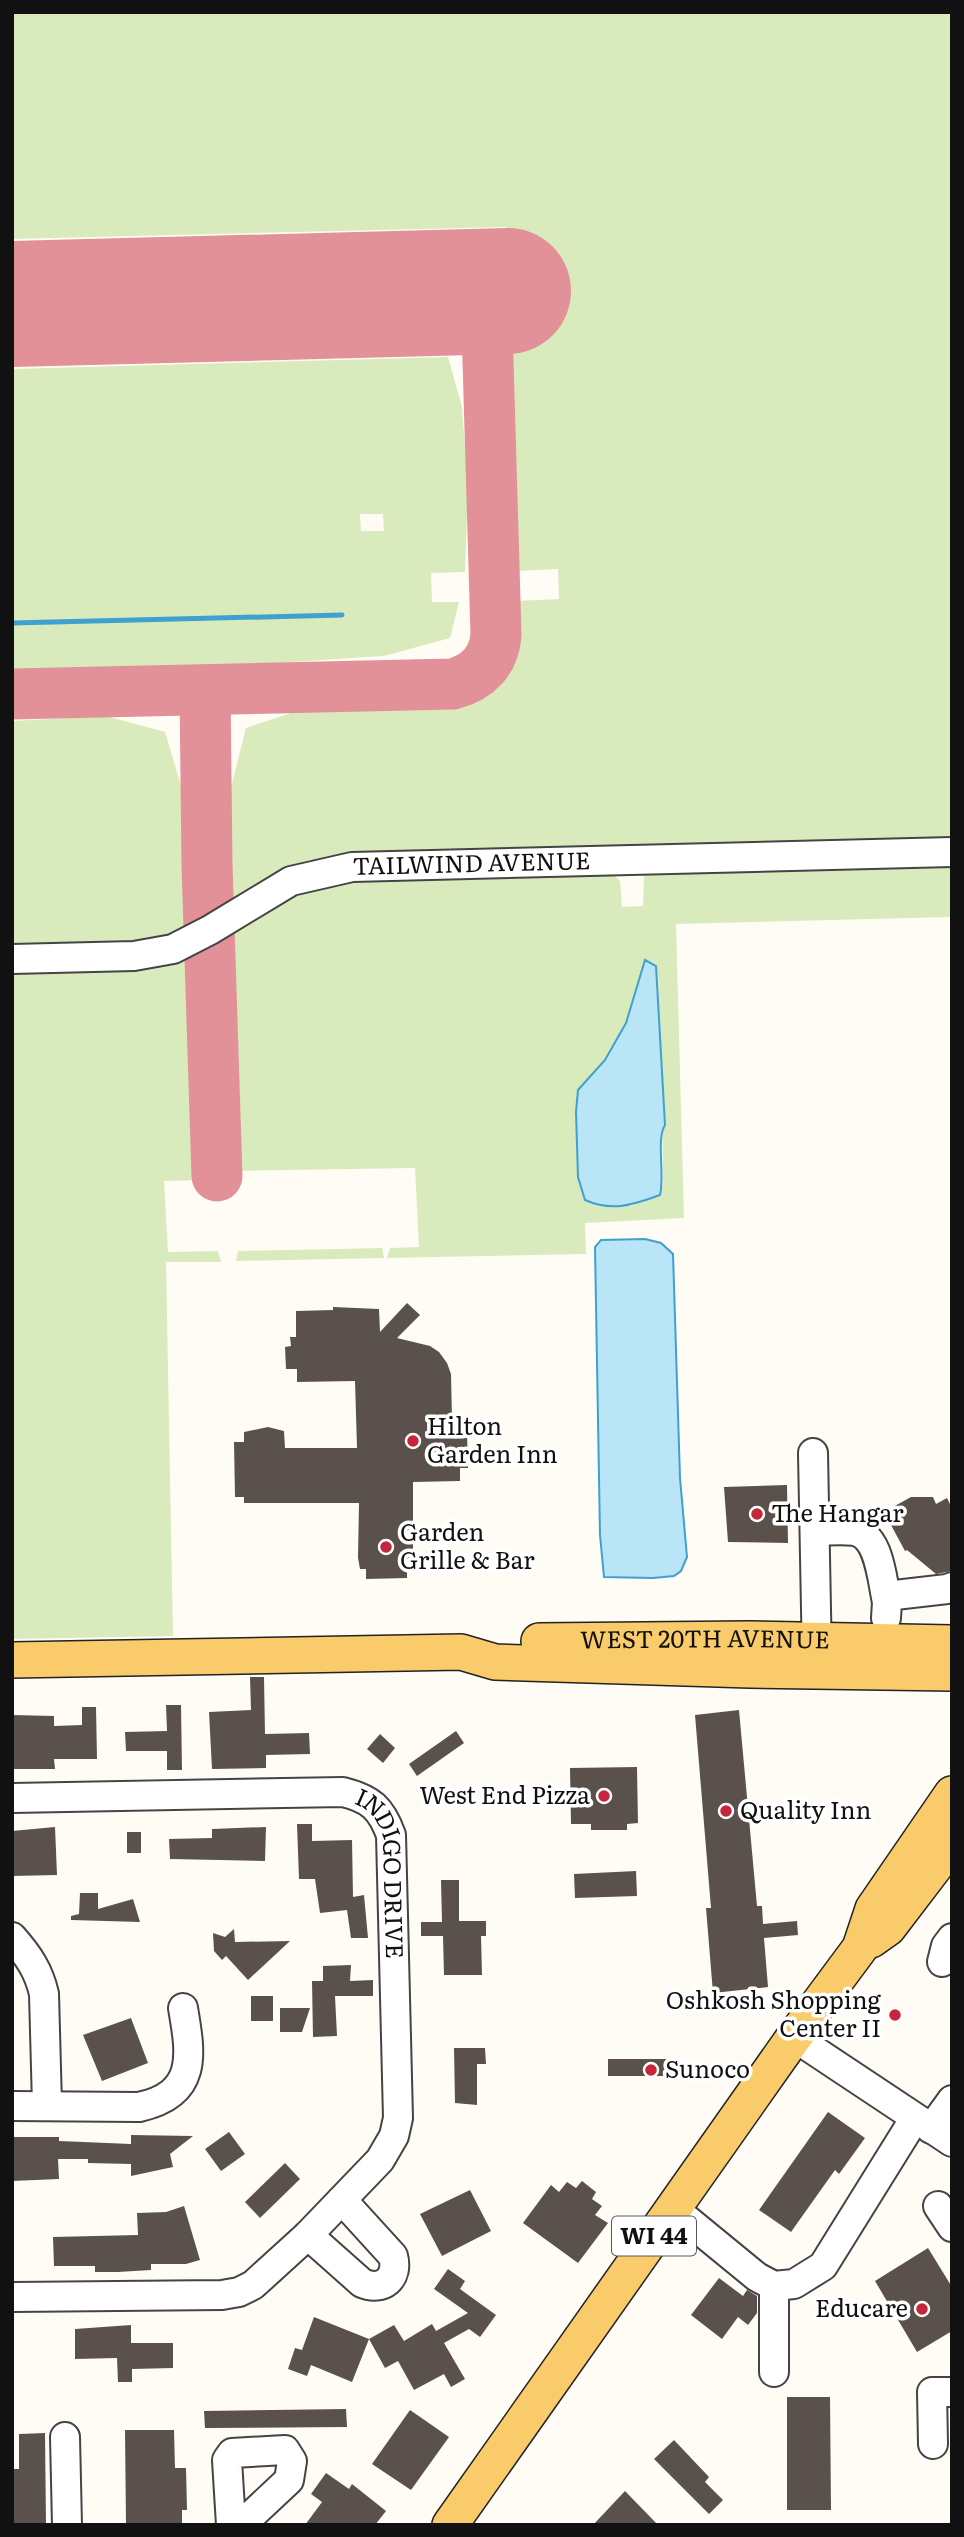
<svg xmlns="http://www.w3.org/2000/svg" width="964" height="2537" font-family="Literata,serif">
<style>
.green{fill:#d9ebbd;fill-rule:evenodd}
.water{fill:#b9e5f7;stroke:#3fa1cf;stroke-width:2}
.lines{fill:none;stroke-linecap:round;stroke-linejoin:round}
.stream{stroke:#3fa1cf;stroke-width:5}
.taxiway{stroke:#e29198;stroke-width:51}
.runway{stroke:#e29198;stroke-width:126}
.building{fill:#5a514d}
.minor-casing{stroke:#444;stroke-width:32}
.major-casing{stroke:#222;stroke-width:38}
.minor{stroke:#fff;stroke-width:28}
.major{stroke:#f9cb6b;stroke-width:35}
.poi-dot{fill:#c4263b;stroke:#fff;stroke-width:2.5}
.labels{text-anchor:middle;stroke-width:7;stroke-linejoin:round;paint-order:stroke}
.shield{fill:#fff;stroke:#585858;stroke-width:2}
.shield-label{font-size:23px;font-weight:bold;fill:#111}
.street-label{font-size:24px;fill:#111;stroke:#fff}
.poi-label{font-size:24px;fill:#111;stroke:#fff;text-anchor:start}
</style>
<rect width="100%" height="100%" fill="#fffcf5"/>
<g class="green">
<path d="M12,12H952V842L365,857L226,909L229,795L246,728L306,708L456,704L479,698L499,683L511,663L519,642L516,601L559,599L558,569L517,571L506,227L12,239Z"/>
<path d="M448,357L462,407L468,489L465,572L431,573L432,602H459L450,638L384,656L232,666V668L12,674V369ZM383,514L384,531H361L360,514Z"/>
<path d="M106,716L165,732L183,792L194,930L160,942L12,952V721Z"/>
<path d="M952,864V917L676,924L684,1218L585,1223L586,1254L387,1258L390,1248L419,1247L415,1168L229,1171L225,937L276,904L311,888L345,881L612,873L620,881L622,907L643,906L644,876L652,872ZM645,961L656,967L662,1064L663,1184L660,1195L631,1206H598L578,1090L605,1060L626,1023Z"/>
<path d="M195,954L203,1180L164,1181L168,1252L218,1251L221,1262H166L173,1636L12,1639V973C73,971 137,974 195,954Z"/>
<path d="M382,1248L384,1258L236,1261L238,1251Z"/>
</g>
<g class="water">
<path d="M645,960L656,966L665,1125C656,1139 665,1175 660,1195C633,1205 612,1212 585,1200L578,1177L576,1112L578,1090L605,1060L626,1023Z"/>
<path d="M645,1239L661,1243L673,1254L680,1478L687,1557L681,1571L674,1576L653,1578L604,1577L600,1535L595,1247L601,1240Z"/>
</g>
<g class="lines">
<path class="stream" d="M12,623L342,615"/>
<g class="taxiway">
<path d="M205,690L207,865L217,1176"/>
<path d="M12,694L453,684C478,677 494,661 496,635L486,292"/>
</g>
<path class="runway" d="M12,304L508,291"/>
</g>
<g class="building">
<path d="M407,1303L420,1315L397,1338L430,1346L439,1352L447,1363L451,1374L452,1419H459V1432H467L468,1468H460V1481L413,1482V1568H407V1578L366,1579V1569H360L358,1558L359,1503H244V1497H235L234,1442H244V1432L268,1427L284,1431L285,1448H357L355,1381L297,1382V1369H286L285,1347L291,1346L290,1337H296V1311L333,1310V1307L379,1309L380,1332Z"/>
<path d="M787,1485L788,1543L728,1542L724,1487Z"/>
<path d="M911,1497H933L936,1504L947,1498L952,1508V1571L936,1574L907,1550L905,1551L884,1512Z"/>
<path d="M250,1677H264L265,1734L309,1733L310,1754L266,1755V1768L212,1769L209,1712L251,1710Z"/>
<path d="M166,1705H181L182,1770H167V1751H126L125,1732L167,1731Z"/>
<path d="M82,1707H96L97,1759H54L55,1769H12V1715L54,1716V1726L82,1725Z"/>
<path d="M739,1710L757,1906H762L763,1924L797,1921L798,1935L764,1938L768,1987L713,1993L706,1908H711L695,1715Z"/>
<path d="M456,1731L464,1743L417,1776L409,1764Z"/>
<path d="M380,1734L395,1748L383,1763L367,1749Z"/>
<path d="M637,1767L638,1823L627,1824V1830H591V1824H571L570,1768Z"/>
<path d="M297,1824H312V1841L352,1840L353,1897L364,1895L368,1938H351L347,1910L320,1913L315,1879H299Z"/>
<path d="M55,1827L57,1875L12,1876V1831Z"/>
<path d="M266,1827L265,1861L170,1859L169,1839L212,1838V1829Z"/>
<rect x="127" y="1832" width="14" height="21"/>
<path d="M636,1871L637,1896L575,1898L574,1874Z"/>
<path d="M441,1880H459V1921H486V1936H481L482,1975H444L443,1936H421V1922H442Z"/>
<path d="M80,1893H98V1909L133,1899L140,1922L71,1920V1916L79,1914Z"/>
<path d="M234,1929L235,1942L290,1941L248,1980L226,1956L222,1960L214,1951L213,1933L225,1937Z"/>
<path d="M351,1965L350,1981L373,1980V1996H335L337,2036L313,2037L312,1981H323V1966Z"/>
<rect x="251" y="1996" width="22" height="25"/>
<path d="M280,2008H310L302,2032H280Z"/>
<path d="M131,2018L148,2063L102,2081L83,2035Z"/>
<path d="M454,2048H485L486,2064H477V2105L455,2103Z"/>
<rect x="608" y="2059" width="70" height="17"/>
<path d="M828,2112L865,2138L839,2174L835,2170L791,2232L759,2210Z"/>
<path d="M229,2132L245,2154L221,2171L205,2149Z"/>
<path d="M131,2135L193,2136L170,2154L173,2167L131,2176V2164L88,2163V2159H58L59,2179L12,2181V2137H59V2141L131,2144Z"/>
<path d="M285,2163L300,2179L260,2218L245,2202Z"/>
<path d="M582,2181L596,2192L592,2199L602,2206L595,2215L608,2223L578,2263L523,2223L551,2185L559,2192L567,2182L576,2188Z"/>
<path d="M470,2190L491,2231L442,2256L420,2214Z"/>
<path d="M184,2206L200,2260L186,2264H151V2270L118,2272H95V2266H54L53,2237L138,2235L137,2213L166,2212Z"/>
<path d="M928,2248L952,2287V2331L917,2352L875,2281Z"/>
<path d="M448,2269L465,2281L460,2289L496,2315L480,2337L469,2329L444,2343L465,2379L451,2387L444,2374L414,2390L398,2361L385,2368L369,2339L352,2382L311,2365L307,2376L288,2369L295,2348L302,2350L314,2317L369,2339L394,2325L404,2341L432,2324L436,2331L468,2313L434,2289Z"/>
<path d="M719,2278L743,2296L747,2290L757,2296V2313L748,2325L738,2317L722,2339L691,2315Z"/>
<path d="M131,2325V2343H173V2368L132,2369V2382H118L117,2358L75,2359V2329Z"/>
<path d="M787,2397H830L831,2510H787Z"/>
<path d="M346,2409L347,2427L205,2428L204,2411Z"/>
<path d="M410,2410L449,2437L411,2490L372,2464Z"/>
<path d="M125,2430H174L175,2468H186L187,2510H182V2525H126Z"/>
<path d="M45,2433L46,2525H12V2469H19V2434Z"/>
<path d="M674,2440L709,2477L705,2482L723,2500L709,2514L654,2459Z"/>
<path d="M326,2473L349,2489L352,2484L386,2511L375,2525H305L322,2502L311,2494Z"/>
<path d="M625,2491L658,2525H593Z"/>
</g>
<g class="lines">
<defs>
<g id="minor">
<path id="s1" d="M12,959L134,956L173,949L210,930L291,881L352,867L952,852"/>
<path d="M813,1453L817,1661"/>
<path d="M815,1531C827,1531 841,1529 854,1531C880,1535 882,1581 887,1602"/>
<path d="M886,1618L887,1602L895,1595L947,1589L952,1587"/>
<path id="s2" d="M12,1798L343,1792C371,1799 381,1808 391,1835L398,2118L394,2136L380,2160L308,2235L253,2285L239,2292L222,2295L12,2297"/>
<path d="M12,1937C28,1955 39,1971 44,1994L47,2105"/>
<path d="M942,1962L946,1946L952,1938"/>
<path d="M794,2037L952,2142"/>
<path d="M12,2106L139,2107C198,2094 191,2055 183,2008"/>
<path d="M931,2129L952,2100"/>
<path d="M938,2206L952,2227"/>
<path d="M674,2209L757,2277L774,2286L794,2284L823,2266L915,2118"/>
<path d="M308,2235L362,2283C383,2292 399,2278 393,2256L342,2200"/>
<path d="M774,2372V2286"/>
<path d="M65,2437L67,2525"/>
<path d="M933,2444L932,2392H952"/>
<path d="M231,2525L227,2460L232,2453L285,2450L292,2461L289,2480L241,2525"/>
</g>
<g id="major">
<path id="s3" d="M539,1641L749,1639L952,1643"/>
<path d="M12,1660L461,1652L495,1662L750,1670L952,1673"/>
<path d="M871,1940L888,1928L952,1844"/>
<path d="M450,2525L794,2037L860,1948L873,1909L952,1794"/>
</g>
</defs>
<use href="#minor" class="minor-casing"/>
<use href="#major" class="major-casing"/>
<use href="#minor" class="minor"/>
<use href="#major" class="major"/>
</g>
<g class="poi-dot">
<circle cx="413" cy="1441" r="7"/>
<circle cx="757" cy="1514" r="7"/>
<circle cx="386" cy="1547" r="7"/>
<circle cx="604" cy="1796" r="7"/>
<circle cx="726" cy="1811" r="7"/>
<circle cx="895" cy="2015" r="7"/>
<circle cx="651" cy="2070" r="7"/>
<circle cx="922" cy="2309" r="7"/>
</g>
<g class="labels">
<rect class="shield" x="612" y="2216.5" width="84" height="39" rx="5"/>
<g class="shield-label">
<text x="654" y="2244">WI 44</text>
</g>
<g class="street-label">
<text dy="8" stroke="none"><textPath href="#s1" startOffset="480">TAILWIND AVENUE</textPath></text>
<text dy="8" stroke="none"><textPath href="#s3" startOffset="166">WEST 20TH AVENUE</textPath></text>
<text dy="8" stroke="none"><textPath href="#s2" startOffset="434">INDIGO DRIVE</textPath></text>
</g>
<g class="poi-label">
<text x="427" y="1435">Hilton<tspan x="427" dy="28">Garden Inn</tspan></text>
<text x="771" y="1522">The Hangar</text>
<text x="400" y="1541">Garden<tspan x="400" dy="28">Grille &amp; Bar</tspan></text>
<text x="590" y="1804" text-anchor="end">West End Pizza</text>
<text x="740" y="1819">Quality Inn</text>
<text x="881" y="2009" text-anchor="end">Oshkosh Shopping<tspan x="881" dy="28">Center II</tspan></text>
<text x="665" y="2078">Sunoco</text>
<text x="908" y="2317" text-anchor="end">Educare</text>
</g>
</g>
<rect width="964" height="2537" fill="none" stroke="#111111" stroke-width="28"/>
</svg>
